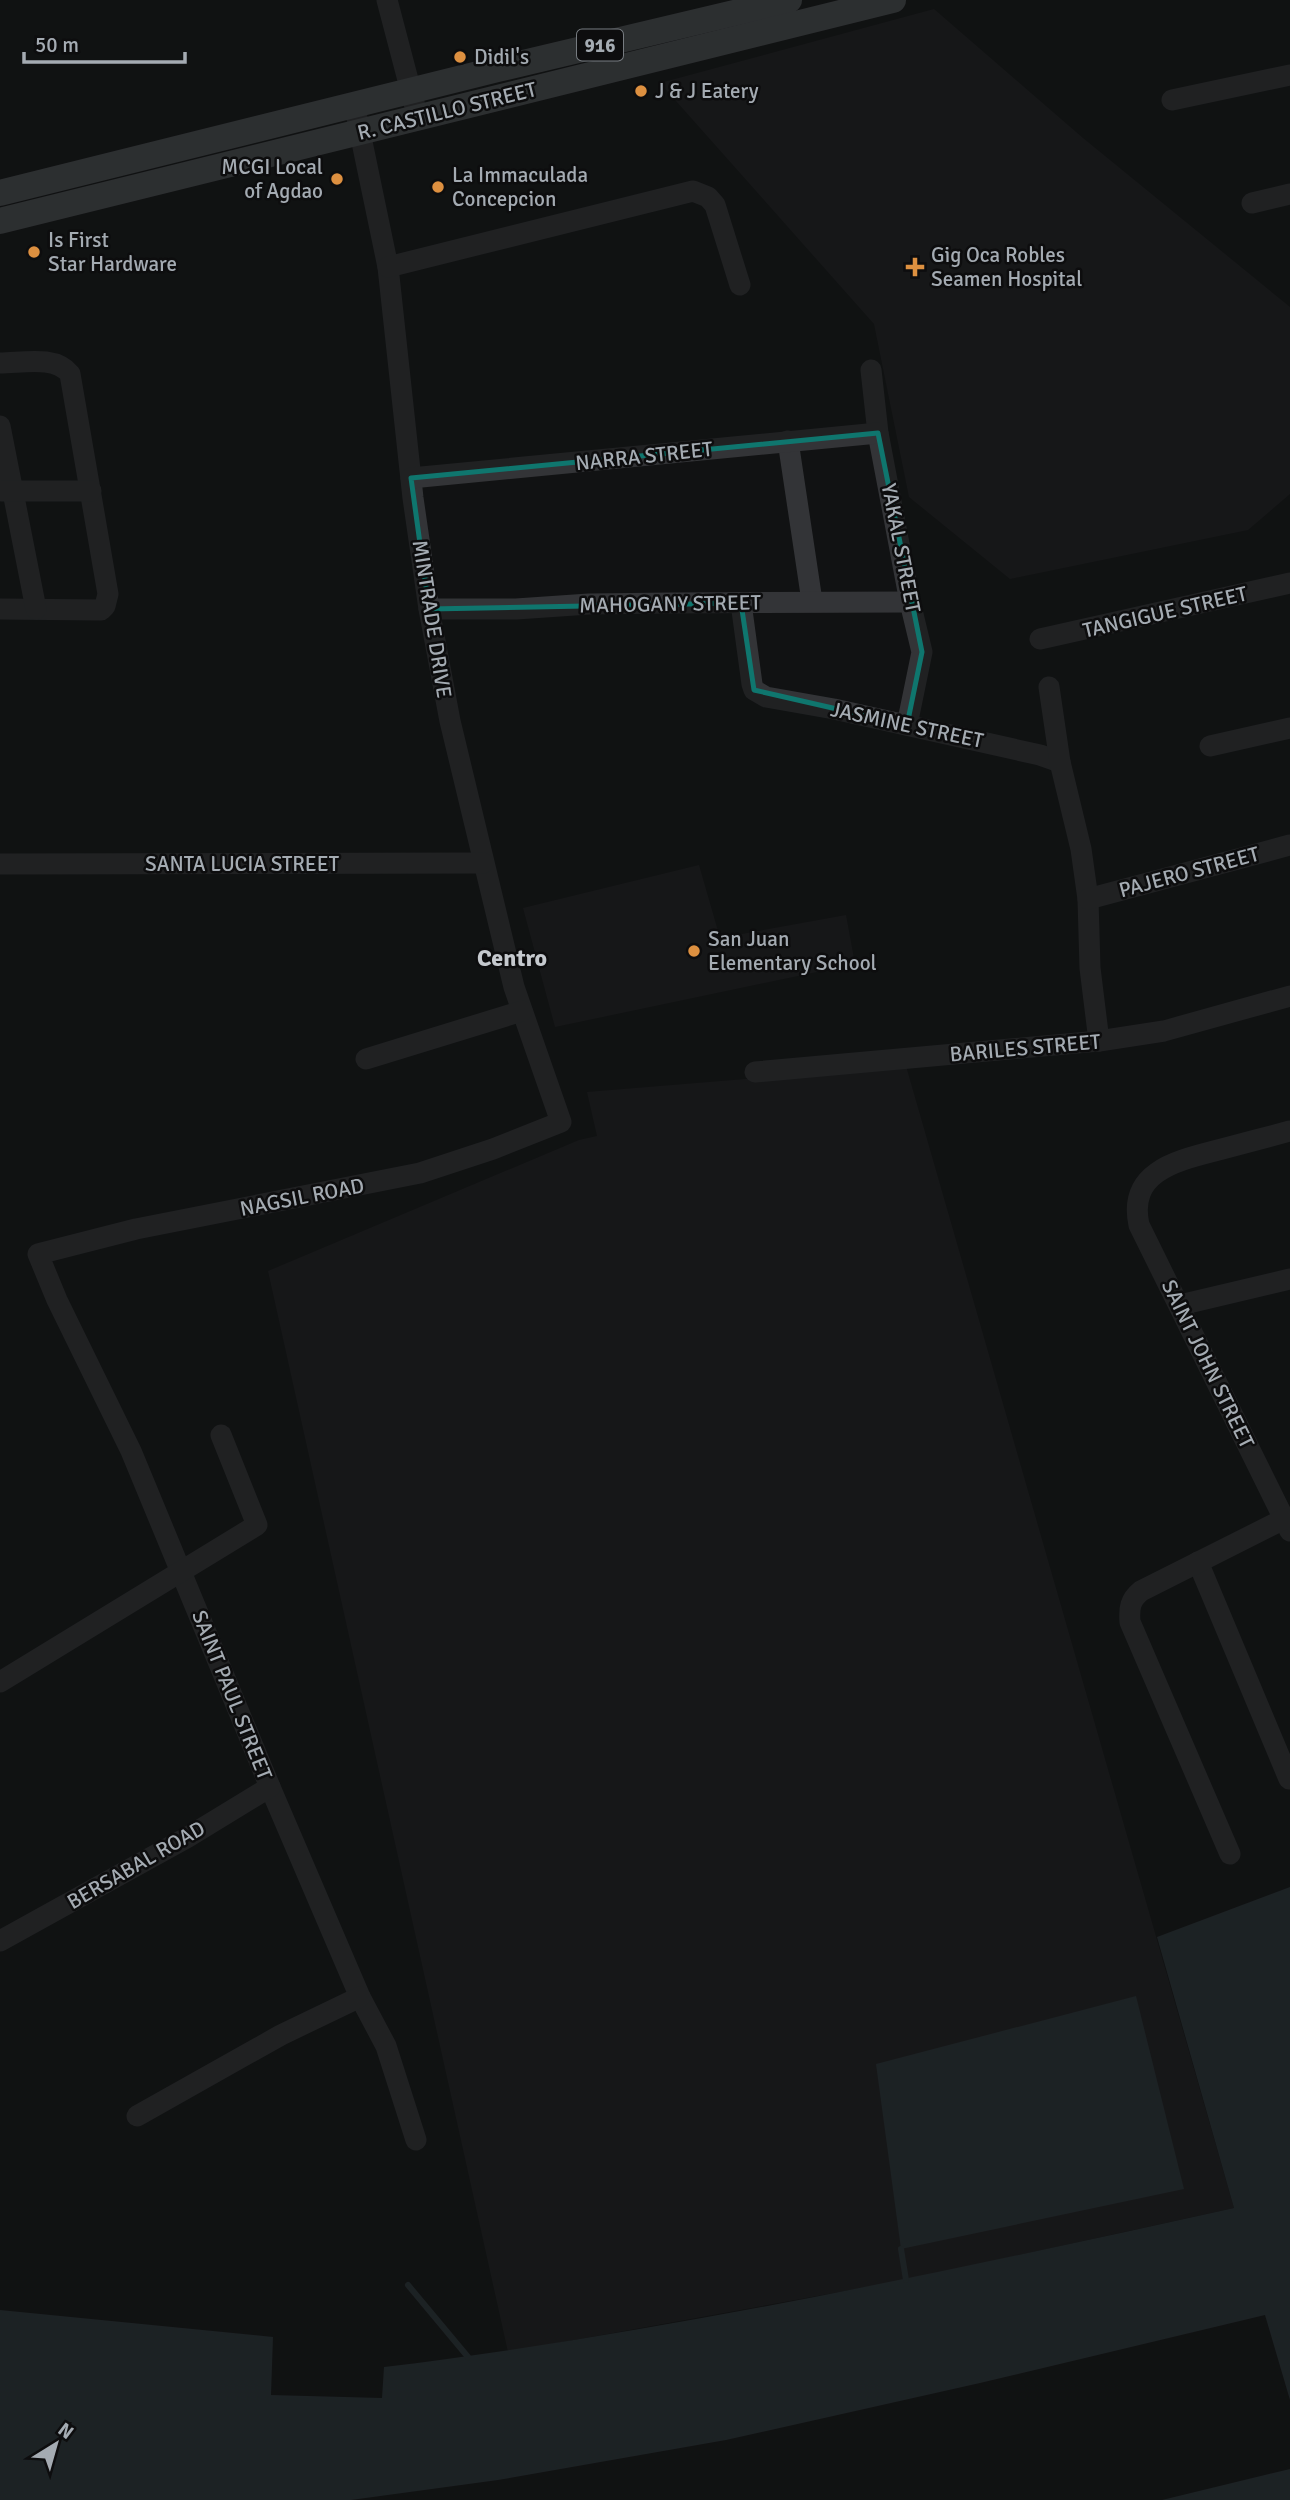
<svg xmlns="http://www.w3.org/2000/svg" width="1290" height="2500" font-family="Signika,sans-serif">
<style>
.built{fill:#1e1e20}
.water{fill:#2c353a}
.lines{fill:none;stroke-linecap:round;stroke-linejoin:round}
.stream{stroke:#2c353a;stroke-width:6}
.minor{stroke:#333437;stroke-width:21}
.major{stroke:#4f5256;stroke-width:26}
.marked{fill:none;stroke:#0f766e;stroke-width:5;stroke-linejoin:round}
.poi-dot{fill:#dd9040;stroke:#0d0d0e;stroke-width:2.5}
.labels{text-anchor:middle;stroke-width:5;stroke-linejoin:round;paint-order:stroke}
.shield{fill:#0d0d0e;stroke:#777c81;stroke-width:2}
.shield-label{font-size:19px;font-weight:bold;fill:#a4abb2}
.poi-label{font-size:21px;fill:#a4abb2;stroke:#0d0d0e;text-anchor:start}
.street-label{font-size:21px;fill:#a4abb2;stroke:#0d0d0e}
.quarter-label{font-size:24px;font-weight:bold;fill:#c5c9ce;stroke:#0d0d0e}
</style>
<rect width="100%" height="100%" fill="#111213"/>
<g class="built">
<path d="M934,9L1083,138L1290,307V494L1248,530L1010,579L909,497L874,324L660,83Z"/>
<path d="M699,865L720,938L846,915L855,964L555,1027L523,908Z"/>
<path d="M906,1066L1234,2208L906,2280L508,2352L268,1271L579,1140L597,1136L587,1092Z"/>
</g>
<g class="water">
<path d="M1290,1887V2400L1265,2315L980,2383L726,2440L498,2480L351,2500H0V2310L273,2337L271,2395L382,2398L384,2367C670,2332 952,2270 1234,2208L1157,1937Z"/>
<path d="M1136,1996L1184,2189L901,2249L876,2064Z"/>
<path d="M1290,2469V2500H1162Z"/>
</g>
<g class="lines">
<g class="stream">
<path d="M901,2249L906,2280"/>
<path d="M408,2285L468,2357"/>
</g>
<g class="minor">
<path d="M387,0L418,118"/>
<path d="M1172,100L1290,75"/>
<path d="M357,118L388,267L413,498L429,609L450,721L514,987L561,1122L493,1149L420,1173L136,1229L38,1254L57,1300L131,1451L270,1787L360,1997L386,2046L416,2140"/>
<path d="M1252,203L1290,194"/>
<path d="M388,267L693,191L708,197L715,205L740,285"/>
<path d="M0,363C22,363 55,355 70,374L108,594L105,606L101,610L0,609"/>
<path d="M871,370L878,433L910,602L922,652L907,725"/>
<path d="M0,426L36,609"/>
<path d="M788,441L812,601"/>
<path d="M411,478L878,433"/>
<path d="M2,491H91"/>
<path d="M741,603L752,684L754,690L766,697L834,709L1040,755L1060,762"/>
<path d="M429,609H516L589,604L670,603L910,602"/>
<path d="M1040,639L1290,583"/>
<path d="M1049,687L1060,762L1081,849L1088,899L1090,968L1099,1041"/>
<path d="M1210,746L1290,728"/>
<path d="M0,864L483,863"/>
<path d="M1088,899L1290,845"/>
<path d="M366,1059L522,1011"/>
<path d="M755,1072L1099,1041L1164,1031L1290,996"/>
<path d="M1290,1131C1267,1137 1245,1143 1222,1149C1181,1160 1127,1169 1139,1225L1290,1531"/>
<path d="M1180,1305L1290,1279"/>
<path d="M1198,1562L1289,1779"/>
<path d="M0,1682L257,1525L221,1435"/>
<path d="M1230,1854L1130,1622C1129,1608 1130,1600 1141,1591L1284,1519"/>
<path d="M0,1941L188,1837L270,1787"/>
<path d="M137,2116L281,2035L360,1997"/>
</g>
<g class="major">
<path d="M0,193L498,69L789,0"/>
<path d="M0,221L893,0"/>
</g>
</g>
<path d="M0 0H1290V2500H0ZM878,433L922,652L907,725L754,690L741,603L429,609L411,478Z" fill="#111213" fill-opacity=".55" fill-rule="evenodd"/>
<path class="marked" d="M878,433L922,652L907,725L754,690L741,603L429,609L411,478Z"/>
<g class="poi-dot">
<circle cx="460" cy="57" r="7"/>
<circle cx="641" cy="91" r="7"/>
<circle cx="337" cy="179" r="7"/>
<circle cx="438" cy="187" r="7"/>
<circle cx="34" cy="252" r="7"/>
<path d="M911.5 256.5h7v7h7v7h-7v7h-7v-7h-7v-7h7z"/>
<circle cx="694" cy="951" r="7"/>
</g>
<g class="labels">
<rect class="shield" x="577" y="29.5" width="46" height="31" rx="5"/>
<g class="shield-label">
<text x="600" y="52">916</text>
</g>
<g class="poi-label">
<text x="474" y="64">Didil's</text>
<text x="655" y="98">J &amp; J Eatery</text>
<text x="323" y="174" text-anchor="end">MCGI Local<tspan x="323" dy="24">of Agdao</tspan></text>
<text x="452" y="182">La Immaculada<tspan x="452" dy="24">Concepcion</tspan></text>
<text x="48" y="247">Is First<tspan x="48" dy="24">Star Hardware</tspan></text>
<text x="931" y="262">Gig Oca Robles<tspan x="931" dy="24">Seamen Hospital</tspan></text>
<text x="708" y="946">San Juan<tspan x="708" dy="24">Elementary School</tspan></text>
</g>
<g class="street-label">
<text transform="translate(447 111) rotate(-14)" y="7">R. CASTILLO STREET</text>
<text transform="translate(644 456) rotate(-6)" y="7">NARRA STREET</text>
<text transform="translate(901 548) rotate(79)" y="7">YAKAL STREET</text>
<text transform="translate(670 604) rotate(-1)" y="7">MAHOGANY STREET</text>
<text transform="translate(1165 612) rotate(-13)" y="7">TANGIGUE STREET</text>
<text transform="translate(432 619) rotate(81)" y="7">MINTRADE DRIVE</text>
<text transform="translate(907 725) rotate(12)" y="7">JASMINE STREET</text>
<text x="242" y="871">SANTA LUCIA STREET</text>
<text transform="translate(1189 872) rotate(-15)" y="7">PAJERO STREET</text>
<text transform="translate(1025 1048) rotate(-5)" y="7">BARILES STREET</text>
<text transform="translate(302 1197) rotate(-11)" y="7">NAGSIL ROAD</text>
<text transform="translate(1208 1364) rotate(64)" y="7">SAINT JOHN STREET</text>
<text transform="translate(232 1695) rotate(68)" y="7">SAINT PAUL STREET</text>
<text transform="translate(136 1865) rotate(-30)" y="7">BERSABAL ROAD</text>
</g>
<g class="quarter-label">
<text x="512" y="966">Centro</text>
</g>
</g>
<g transform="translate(56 2444) rotate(37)" stroke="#0d0d0e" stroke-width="5" paint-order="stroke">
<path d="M0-5L12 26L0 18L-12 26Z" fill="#a4abb2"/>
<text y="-10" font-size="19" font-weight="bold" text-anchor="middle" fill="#a4abb2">N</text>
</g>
<path d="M24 52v10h161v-10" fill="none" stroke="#a4abb2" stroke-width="3.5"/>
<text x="35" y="52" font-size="21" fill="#a4abb2" stroke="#0d0d0e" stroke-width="5" paint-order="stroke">50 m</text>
</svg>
